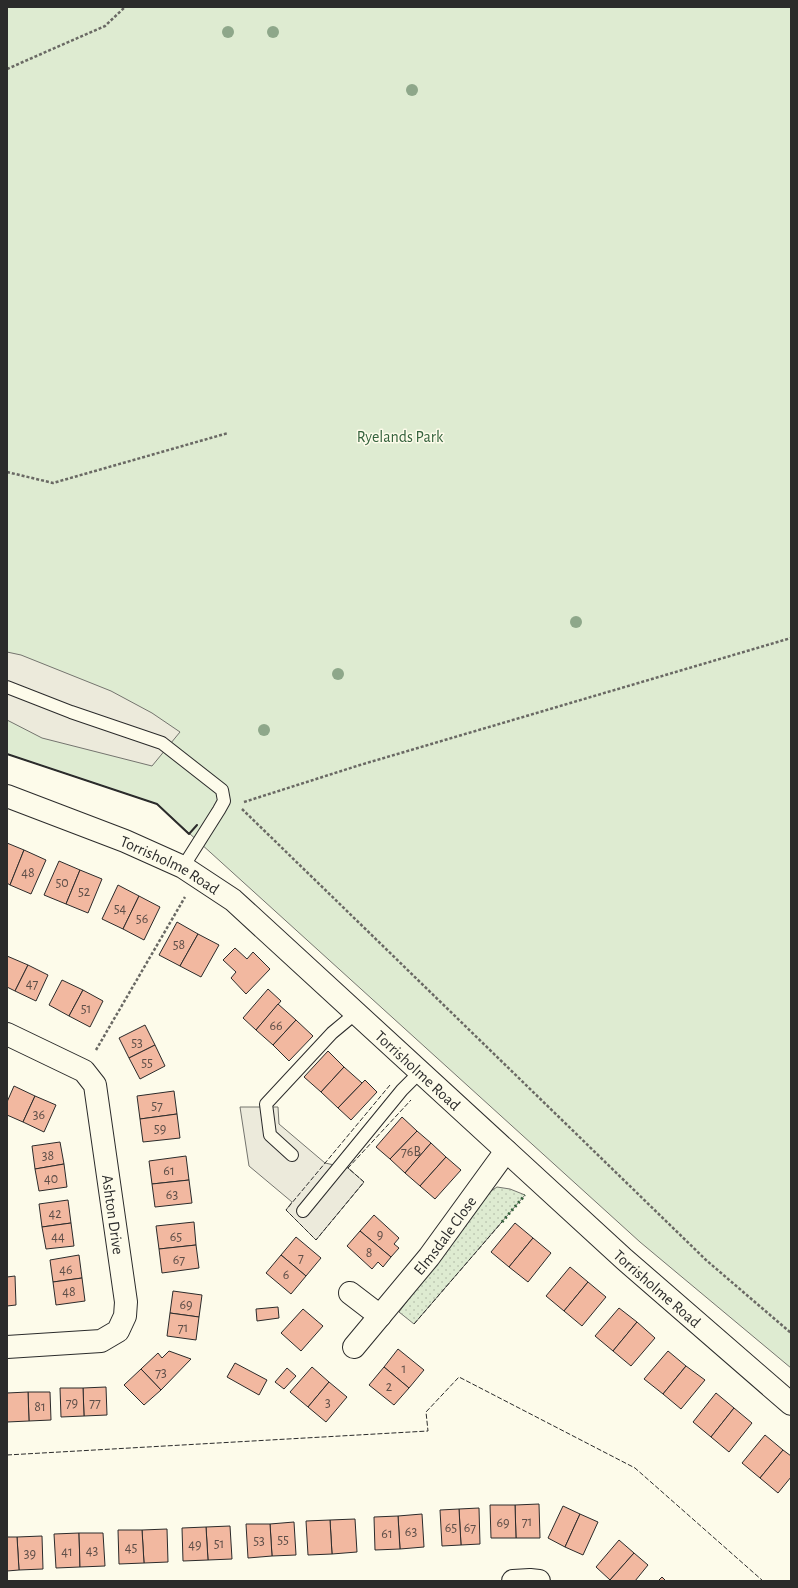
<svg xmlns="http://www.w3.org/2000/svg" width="798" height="1588" font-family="'Alegreya Sans',sans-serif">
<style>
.grass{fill:url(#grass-dots);stroke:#74746e}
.green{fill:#deebd1;stroke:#74746e}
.parking{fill:#eceadb;stroke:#74746e}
.building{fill:#f2b8a0;stroke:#2b2b2b}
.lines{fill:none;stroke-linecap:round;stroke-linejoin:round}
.lane-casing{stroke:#2b2b2b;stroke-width:14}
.street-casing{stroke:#2b2b2b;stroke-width:24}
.secondary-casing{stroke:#2b2b2b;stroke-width:24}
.path{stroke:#6a6964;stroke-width:2.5;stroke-dasharray:3 2;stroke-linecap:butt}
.lane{stroke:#fdfbea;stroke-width:12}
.street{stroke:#fdfbea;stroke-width:22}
.secondary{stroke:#fdfbea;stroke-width:22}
.hedge{stroke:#34623c;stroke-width:3;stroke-dasharray:2 3;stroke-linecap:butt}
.fence{stroke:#2b2b2b;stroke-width:1;stroke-dasharray:5 2;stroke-linecap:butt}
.wall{stroke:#2b2b2b;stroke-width:2}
.tree{fill:#8ea78a}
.labels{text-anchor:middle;stroke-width:3;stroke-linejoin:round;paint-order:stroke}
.number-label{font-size:14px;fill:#5d4e48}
.park-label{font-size:16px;fill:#34623c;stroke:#fdfbea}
.street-label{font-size:16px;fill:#2b2b2b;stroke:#fdfbea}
</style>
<defs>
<pattern id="grass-dots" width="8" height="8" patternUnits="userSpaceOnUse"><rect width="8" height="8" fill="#deebd1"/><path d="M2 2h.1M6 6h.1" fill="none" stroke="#bfcab4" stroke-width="1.8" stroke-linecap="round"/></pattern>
</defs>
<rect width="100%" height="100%" fill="#fdfbea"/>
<path class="grass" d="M497,1187L510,1189L525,1195L414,1324L399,1312L485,1195Z"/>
<path class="green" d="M7,7H791V1368L640,1242L157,804L7,754Z"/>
<g class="parking">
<path d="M7,652L21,655L111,691L152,713L180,732L152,766L42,738L7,720Z"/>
<path d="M240,1107H278L279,1124L325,1163L348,1168L364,1182L316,1240L286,1210L292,1202L249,1166Z"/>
</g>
<g class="building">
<path d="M7,843L24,850L10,885L7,883Z"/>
<path d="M24,850L46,860L31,894L10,885Z"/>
<path d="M59,861L80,870L66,904L44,895Z"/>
<path d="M80,870L102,879L88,913L66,904Z"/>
<path d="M118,885L139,896L123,929L102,919Z"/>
<path d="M139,896L160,907L144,940L123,929Z"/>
<path d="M177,922L198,934L180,966L159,955Z"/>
<path d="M198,934L219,945L201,977L180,966Z"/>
<path d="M235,948L247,959L253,952L270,969L246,994L231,978L236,972L223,960Z"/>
<path d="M7,956L28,965L15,991L7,987Z"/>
<path d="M28,965L48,975L36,1001L15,991Z"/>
<path d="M62,980L83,990L69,1016L49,1005Z"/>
<path d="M268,989L281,1001L256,1030L243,1018Z"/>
<path d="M83,990L103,1001L90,1027L69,1016Z"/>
<path d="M278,1004L296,1020L273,1045L256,1030Z"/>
<path d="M296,1020L313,1036L289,1061L273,1045Z"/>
<path d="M145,1025L155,1045L129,1058L119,1038Z"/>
<path d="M155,1045L165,1066L140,1079L129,1058Z"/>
<path d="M328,1051L344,1067L321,1092L304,1077Z"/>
<path d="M344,1067L362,1083L338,1108L321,1092Z"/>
<path d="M365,1080L377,1092L351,1120L338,1108Z"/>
<path d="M14,1086L35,1096L23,1122L7,1115V1102Z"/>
<path d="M174,1091L177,1114L140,1119L137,1096Z"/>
<path d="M35,1096L56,1105L44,1132L23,1122Z"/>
<path d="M177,1114L180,1138L143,1142L140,1119Z"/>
<path d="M402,1117L417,1131L390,1159L376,1147Z"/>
<path d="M417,1131L431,1143L405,1173L390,1159Z"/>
<path d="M60,1142L64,1164L35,1169L32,1146Z"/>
<path d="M431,1143L446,1157L420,1186L405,1173Z"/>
<path d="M186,1156L189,1180L152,1184L149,1161Z"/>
<path d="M446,1157L461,1170L435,1199L420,1186Z"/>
<path d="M64,1164L67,1187L39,1191L35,1169Z"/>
<path d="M189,1180L192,1203L155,1207L152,1184Z"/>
<path d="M68,1200L71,1223L42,1227L39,1204Z"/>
<path d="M374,1215L399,1238L394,1244L399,1248L391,1257L360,1231Z"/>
<path d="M194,1222L196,1245L159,1249L156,1226Z"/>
<path d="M71,1223L74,1246L46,1249L42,1227Z"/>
<path d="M515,1223L533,1238L509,1267L491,1252Z"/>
<path d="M360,1231L391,1257L383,1267L378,1262L372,1269L347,1246Z"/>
<path d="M296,1237L321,1258L306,1276L281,1255Z"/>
<path d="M533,1238L551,1253L528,1282L509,1267Z"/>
<path d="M196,1245L199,1268L162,1273L159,1249Z"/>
<path d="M79,1255L82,1278L53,1282L50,1260Z"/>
<path d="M281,1255L306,1276L291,1294L266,1273Z"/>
<path d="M570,1267L588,1282L564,1311L546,1296Z"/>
<path d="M15,1276L16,1305L7,1306V1277Z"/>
<path d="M82,1278L85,1301L56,1305L53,1282Z"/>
<path d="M588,1282L606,1297L582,1326L564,1311Z"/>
<path d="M173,1291L202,1295L199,1317L170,1313Z"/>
<path d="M278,1307L279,1318L257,1321L256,1309Z"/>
<path d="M619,1308L637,1322L613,1351L595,1336Z"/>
<path d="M303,1309L323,1326L301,1351L281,1333Z"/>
<path d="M170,1313L199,1317L196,1340L167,1336Z"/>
<path d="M637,1322L655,1338L631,1366L613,1351Z"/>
<path d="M398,1349L424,1370L409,1388L384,1367Z"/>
<path d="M169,1351L191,1359L161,1390L141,1369L158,1353L162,1358Z"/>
<path d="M668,1351L686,1366L663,1394L644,1379Z"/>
<path d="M235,1363L267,1380L259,1395L227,1377Z"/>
<path d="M686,1366L705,1380L681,1409L663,1394Z"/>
<path d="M312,1367L329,1382L308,1407L290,1392Z"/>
<path d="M384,1367L409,1388L394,1405L369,1385Z"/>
<path d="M287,1368L296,1376L284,1389L275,1382Z"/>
<path d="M141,1369L161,1390L144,1405L124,1385Z"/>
<path d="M329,1382L347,1397L326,1422L308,1407Z"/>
<path d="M106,1387L107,1415L84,1416L83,1388Z"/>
<path d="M60,1388H83L84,1416L61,1417Z"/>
<path d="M28,1392H50L51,1420L29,1421Z"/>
<path d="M28,1392L29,1421L7,1422V1393Z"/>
<path d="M716,1393L734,1408L711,1437L693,1422Z"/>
<path d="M734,1408L752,1423L729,1452L711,1437Z"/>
<path d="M765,1435L783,1450L760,1478L742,1463Z"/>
<path d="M783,1450L791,1456V1477L778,1493L760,1478Z"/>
<path d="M539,1504L540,1538H516L515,1505Z"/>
<path d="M490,1505H515L516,1538H491Z"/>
<path d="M563,1506L580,1514L565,1547L548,1538Z"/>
<path d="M479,1508L480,1544L461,1545L459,1509Z"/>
<path d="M459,1509L461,1545L442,1546L440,1510Z"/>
<path d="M422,1514L424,1547L400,1549L398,1516Z"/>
<path d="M580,1514L598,1522L583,1555L565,1547Z"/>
<path d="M398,1516L400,1549L375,1550L374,1517Z"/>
<path d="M355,1519L357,1552L332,1554L330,1520Z"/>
<path d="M330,1520L332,1554L308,1555L306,1521Z"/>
<path d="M294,1522L296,1555L272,1556L270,1524Z"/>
<path d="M246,1524H270L272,1556L248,1558Z"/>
<path d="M230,1526L232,1559L208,1560L206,1527Z"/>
<path d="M206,1527L208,1560L183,1561L182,1528Z"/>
<path d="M167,1529L168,1562L144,1563L142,1530Z"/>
<path d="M118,1530H142L144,1563L119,1564Z"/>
<path d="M79,1533L80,1567L56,1568L54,1534Z"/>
<path d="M79,1533H103L105,1566L80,1567Z"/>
<path d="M42,1536L43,1569L19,1570L17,1537Z"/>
<path d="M7,1537H17L19,1570L7,1571Z"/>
<path d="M619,1540L634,1553L610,1580L596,1567Z"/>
<path d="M634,1553L648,1565L635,1581H612L610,1580Z"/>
<path d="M662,1577L666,1581H658Z"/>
</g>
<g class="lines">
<defs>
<g id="lane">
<path d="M7,687L71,712L162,743L222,790L224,801L219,810L183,867"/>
<path d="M292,1155L270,1135L266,1104L332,1033L356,1013"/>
<path d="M303,1211L402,1090L420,1072"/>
</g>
<g id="street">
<path id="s1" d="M7,1034L84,1071L95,1085L126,1302L125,1316L118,1331L101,1341L7,1347"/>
<path d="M350,1293L380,1316"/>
<path id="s2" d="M354,1347L429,1257L506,1151"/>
<path d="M513,1581L530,1580L539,1581"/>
</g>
<g id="secondary">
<path id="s3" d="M7,796L125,841L183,867L233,900L624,1259L791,1404"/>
</g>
</defs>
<use href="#lane" class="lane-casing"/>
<use href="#street" class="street-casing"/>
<use href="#secondary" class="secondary-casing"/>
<g class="path">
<path d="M7,69L105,26L125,7"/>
<path d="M7,472L53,483L228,433"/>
<path d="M244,802L360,765L791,638"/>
<path d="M242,809L706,1260L791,1333"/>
<path d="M96,1050L185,897"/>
</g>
<use href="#lane" class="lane"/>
<use href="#street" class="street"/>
<use href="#secondary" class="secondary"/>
<path class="hedge" d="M502,1222L525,1195"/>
<g class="fence">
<path d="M390,1085L286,1210L316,1240L364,1182L348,1168L411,1100"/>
<path d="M414,1324L502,1222"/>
<path d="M7,1455L428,1431L426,1412L459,1377L635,1468L763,1581"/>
</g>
<path class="wall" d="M7,754L157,804L189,834L197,825"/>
</g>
<g class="tree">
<circle cx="228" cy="32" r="6"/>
<circle cx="273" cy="32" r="6"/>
<circle cx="412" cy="90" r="6"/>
<circle cx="576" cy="622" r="6"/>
<circle cx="338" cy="674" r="6"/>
<circle cx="264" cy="730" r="6"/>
</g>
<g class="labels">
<g class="number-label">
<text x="28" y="877">48</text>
<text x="62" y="887">50</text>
<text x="84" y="896">52</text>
<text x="120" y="913">54</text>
<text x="142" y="923">56</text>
<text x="179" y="949">58</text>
<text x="32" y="988">47</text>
<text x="86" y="1013">51</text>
<text x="276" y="1030">66</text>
<text x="137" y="1047">53</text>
<text x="147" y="1067">55</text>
<text x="157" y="1110">57</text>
<text x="39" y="1119">36</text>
<text x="160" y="1133">59</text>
<text x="411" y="1156">76B</text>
<text x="48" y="1160">38</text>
<text x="169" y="1175">61</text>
<text x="51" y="1183">40</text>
<text x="172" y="1199">63</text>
<text x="55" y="1218">42</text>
<text x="380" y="1239">9</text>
<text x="58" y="1241">44</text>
<text x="176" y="1241">65</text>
<text x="369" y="1257">8</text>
<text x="301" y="1262">7</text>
<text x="179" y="1264">67</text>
<text x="66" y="1274">46</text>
<text x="286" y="1279">6</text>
<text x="69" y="1296">48</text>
<text x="186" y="1309">69</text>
<text x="183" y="1332">71</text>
<text x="404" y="1373">1</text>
<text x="161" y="1377">73</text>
<text x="389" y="1391">2</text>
<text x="72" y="1407">79</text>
<text x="95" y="1407">77</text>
<text x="328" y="1407">3</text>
<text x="40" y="1411">81</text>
<text x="527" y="1526">71</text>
<text x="503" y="1527">69</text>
<text x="451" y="1532">65</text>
<text x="470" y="1532">67</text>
<text x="411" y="1536">63</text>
<text x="387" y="1538">61</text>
<text x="283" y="1544">55</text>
<text x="259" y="1545">53</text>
<text x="219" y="1548">51</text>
<text x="195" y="1549">49</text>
<text x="131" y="1552">45</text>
<text x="92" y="1555">43</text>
<text x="67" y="1556">41</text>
<text x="30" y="1558">39</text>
</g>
<g class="park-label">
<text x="400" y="442">Ryelands Park</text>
</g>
<g class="street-label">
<text dy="6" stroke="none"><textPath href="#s3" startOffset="177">Torrisholme Road</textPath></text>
<text dy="6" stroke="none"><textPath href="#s3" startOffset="501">Torrisholme Road</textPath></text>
<text dy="6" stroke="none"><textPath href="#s1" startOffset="234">Ashton Drive</textPath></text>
<text dy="6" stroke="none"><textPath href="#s2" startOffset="144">Elmsdale Close</textPath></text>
<text dy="6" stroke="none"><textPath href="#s3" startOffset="825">Torrisholme Road</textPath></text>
</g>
</g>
<rect width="798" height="1588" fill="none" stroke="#2b2b2b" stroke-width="16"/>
</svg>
